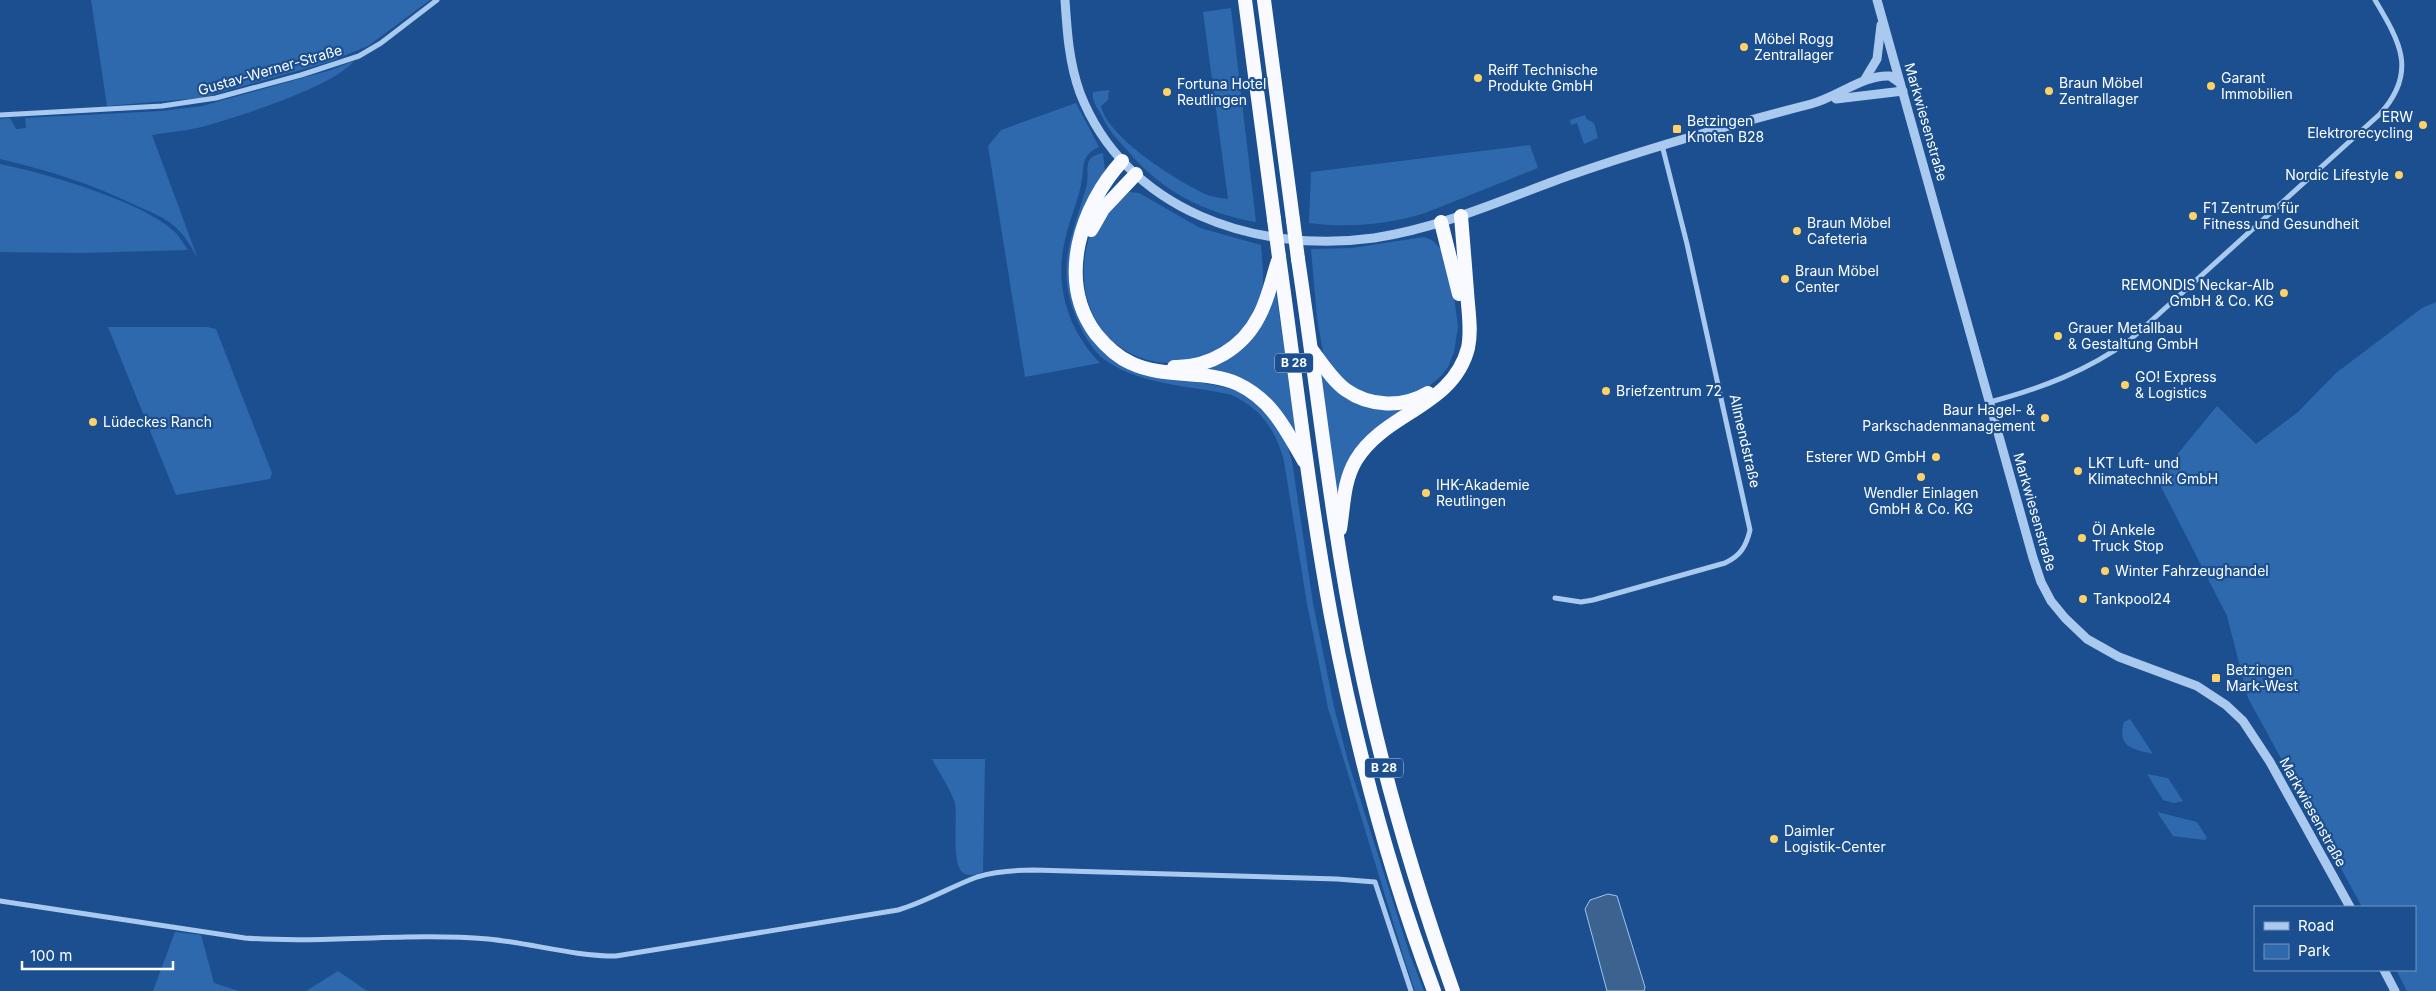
<svg xmlns="http://www.w3.org/2000/svg" width="2436" height="991" font-family="Inter,sans-serif">
<style>
.green{fill:#2e69ad}
.water{fill:#3c6290;stroke:#9cc4f0}
.lines{fill:none;stroke-linecap:round;stroke-linejoin:round}
.minor{stroke:#a9c9ee;stroke-width:5}
.tertiary{stroke:#a9c9ee;stroke-width:9}
.trunk{stroke:#f8faff;stroke-width:14}
.trunk-bridge{stroke:#f8faff;stroke-width:14}
.poi-dot{fill:#ffd166;stroke:#1b4f8f;stroke-width:2}
.labels{text-anchor:middle;stroke-width:4.5;stroke-linejoin:round;paint-order:stroke}
.shield{fill:#1b4f8f;stroke:#bbcadd;stroke-width:1}
.shield-label{font-size:12px;font-weight:bold;fill:#fff}
.poi-label{font-size:14px;fill:#fff;stroke:#1b4f8f;text-anchor:start}
.street-label{font-size:14px;fill:#fff;stroke:#1b4f8f}
</style>
<rect width="100%" height="100%" fill="#1b4f8f"/>
<g class="green">
<path d="M91,0H430L368,46L329,62L201,98L107,106Z"/>
<path d="M1231,8L1256,222C1204,213 1161,191 1127,150C1117,139 1108,130 1102,116C1098,109 1091,100 1093,92L1109,90L1108,100L1101,106C1108,138 1176,180 1205,194C1212,197 1220,198 1228,199L1203,12Z"/>
<path d="M354,61C334,86 238,117 205,126C188,131 169,132 152,135L198,259C191,246 184,234 173,225C162,216 148,211 135,205C92,184 47,170 0,159V119L10,118L16,129L26,128L25,118L162,111L202,106L331,70Z"/>
<path d="M1076,103L1099,147C1079,156 1085,168 1081,185C1077,204 1069,221 1065,240C1054,286 1068,330 1100,363L1025,377L988,146L1001,130Z"/>
<path d="M1585,115L1587,119L1594,123L1598,138L1584,144L1577,123L1571,125L1570,120Z"/>
<path d="M1530,145L1538,168L1425,213C1387,225 1347,228 1309,223L1311,172Z"/>
<path d="M1103,153L1105,170L1088,203L1073,253L1098,343L1184,379L1237,390L1260,405L1285,438L1292,461L1313,603L1334,707L1348,761L1410,955L1424,991H1415L1404,958L1328,708L1307,604L1284,461C1276,430 1261,409 1232,395C1191,385 1141,386 1105,360C1094,352 1084,336 1079,324C1054,270 1071,240 1086,188C1091,171 1080,157 1103,153Z"/>
<path d="M0,164C45,173 146,202 177,234C181,239 184,245 188,250L82,253L0,252Z"/>
<path d="M1129,192L1139,193L1200,228L1261,245C1262,258 1265,286 1261,298C1230,393 1091,382 1084,279C1083,262 1086,238 1096,224C1105,212 1118,202 1129,192Z"/>
<path d="M1424,237L1432,240L1441,249L1454,296L1458,327L1454,352L1448,367L1441,376L1423,391L1412,396L1380,399L1347,387L1324,358L1317,318L1311,249L1352,248Z"/>
<path d="M1275,284L1296,435L1274,404L1206,369L1219,363Z"/>
<path d="M2436,302V991H2407L2396,970H2415V907H2362L2248,698L2227,616L2157,479L2217,406L2256,444L2298,412L2336,373L2422,308Z"/>
<path d="M108,327H207L216,329L272,473L270,479L176,495Z"/>
<path d="M1317,370L1329,381L1399,407L1401,412C1360,436 1344,456 1336,502Z"/>
<path d="M2130,719L2153,754C2133,749 2117,748 2124,722Z"/>
<path d="M932,759H985L983,872C978,873 970,877 965,874C950,867 958,819 955,804C951,789 939,773 932,759Z"/>
<path d="M2147,774L2168,778L2183,801L2174,803L2163,800Z"/>
<path d="M2157,812L2197,822L2207,838L2205,840L2173,836Z"/>
<path d="M175,932L201,935L214,983L239,991H153Z"/>
<path d="M338,971L367,991H306Z"/>
</g>
<path class="water" d="M1608,894L1617,896L1645,987L1644,991H1607L1585,909L1590,900Z"/>
<g class="lines">
<g class="minor">
<path d="M0,115L162,106L216,98L301,75L359,56L381,43L437,0"/>
<path d="M1990,402C2042,388 2087,371 2130,340L2380,114C2418,72 2400,42 2375,0"/>
<path d="M1555,598L1581,602L1593,600L1725,563C1740,556 1746,547 1750,530L1687,244L1662,145"/>
<path d="M0,901L245,938C326,944 407,932 488,939C531,943 572,956 616,956L898,910C926,902 950,887 977,877C996,871 1015,870 1034,870L1337,879L1375,882L1411,991"/>
</g>
<g class="tertiary">
<path d="M1065,0C1067,31 1069,63 1080,93C1126,211 1256,254 1374,238C1441,228 1504,199 1568,176C1648,148 1729,125 1811,104C1837,97 1865,74 1890,76L1900,83"/>
<path d="M1877,0L2033,558L2041,582L2051,601L2065,618L2087,639L2119,657L2197,686L2226,705L2243,721L2270,762L2350,907"/>
<path d="M1865,79L1877,59L1881,25"/>
<path d="M1836,99L1903,91"/>
<path d="M2384,970L2395,991"/>
</g>
<g class="trunk">
<path d="M1245,0L1274,219"/>
<path d="M1264,0L1293,220"/>
<path d="M1122,161C1081,206 1056,280 1096,334C1105,345 1117,357 1131,363C1164,379 1205,369 1238,384C1272,400 1286,430 1304,461"/>
<path d="M1441,222L1459,294"/>
<path d="M1091,230L1103,209L1136,174"/>
<path d="M1279,257C1296,377 1309,497 1331,616C1355,743 1388,869 1434,991"/>
<path d="M1298,259C1318,391 1331,523 1358,654C1381,769 1414,881 1453,991"/>
<path d="M1311,349C1321,362 1333,381 1346,390C1370,407 1403,408 1428,393"/>
<path d="M1174,367C1209,368 1243,348 1259,316C1268,300 1272,279 1278,261"/>
<path d="M1340,529C1344,505 1343,482 1356,460C1385,412 1453,407 1468,348C1472,330 1468,310 1467,291C1465,266 1463,241 1461,216"/>
</g>
<g class="trunk-bridge">
<path d="M1274,219L1279,257"/>
<path d="M1293,220L1298,259"/>
</g>
</g>
<g class="poi-dot">
<circle cx="1744" cy="47" r="5"/>
<circle cx="1478" cy="78" r="5"/>
<circle cx="2211" cy="86" r="5"/>
<circle cx="2049" cy="91" r="5"/>
<circle cx="1167" cy="92" r="5"/>
<circle cx="2423" cy="125" r="5"/>
<rect x="1672" y="124" width="10" height="10" rx="2.5"/>
<circle cx="2399" cy="175" r="5"/>
<circle cx="2193" cy="216" r="5"/>
<circle cx="1797" cy="231" r="5"/>
<circle cx="1785" cy="279" r="5"/>
<circle cx="2284" cy="293" r="5"/>
<circle cx="2058" cy="336" r="5"/>
<circle cx="2125" cy="385" r="5"/>
<circle cx="1606" cy="391" r="5"/>
<circle cx="2045" cy="418" r="5"/>
<circle cx="93" cy="422" r="5"/>
<circle cx="1936" cy="457" r="5"/>
<circle cx="2078" cy="471" r="5"/>
<circle cx="1921" cy="477" r="5"/>
<circle cx="1426" cy="493" r="5"/>
<circle cx="2082" cy="538" r="5"/>
<circle cx="2105" cy="571" r="5"/>
<circle cx="2083" cy="599" r="5"/>
<rect x="2211" y="673" width="10" height="10" rx="2.5"/>
<circle cx="1774" cy="839" r="5"/>
</g>
<g class="labels">
<g class="shield">
<rect x="1275" y="353.5" width="38" height="19" rx="4"/>
<rect x="1365" y="758.5" width="38" height="19" rx="4"/>
</g>
<g class="shield-label">
<text x="1294" y="367">B 28</text>
<text x="1384" y="772">B 28</text>
</g>
<g class="poi-label">
<text x="1754" y="44">Möbel Rogg<tspan x="1754" dy="16">Zentrallager</tspan></text>
<text x="1488" y="75">Reiff Technische<tspan x="1488" dy="16">Produkte GmbH</tspan></text>
<text x="2221" y="83">Garant<tspan x="2221" dy="16">Immobilien</tspan></text>
<text x="2059" y="88">Braun Möbel<tspan x="2059" dy="16">Zentrallager</tspan></text>
<text x="1177" y="89">Fortuna Hotel<tspan x="1177" dy="16">Reutlingen</tspan></text>
<text x="2413" y="122" text-anchor="end">ERW<tspan x="2413" dy="16">Elektrorecycling</tspan></text>
<text x="1687" y="126">Betzingen<tspan x="1687" dy="16">Knoten B28</tspan></text>
<text x="2389" y="180" text-anchor="end">Nordic Lifestyle</text>
<text x="2203" y="213">F1 Zentrum für<tspan x="2203" dy="16">Fitness und Gesundheit</tspan></text>
<text x="1807" y="228">Braun Möbel<tspan x="1807" dy="16">Cafeteria</tspan></text>
<text x="1795" y="276">Braun Möbel<tspan x="1795" dy="16">Center</tspan></text>
<text x="2274" y="290" text-anchor="end">REMONDIS Neckar-Alb<tspan x="2274" dy="16">GmbH &amp; Co. KG</tspan></text>
<text x="2068" y="333">Grauer Metallbau<tspan x="2068" dy="16">&amp; Gestaltung GmbH</tspan></text>
<text x="2135" y="382">GO! Express<tspan x="2135" dy="16">&amp; Logistics</tspan></text>
<text x="1616" y="396">Briefzentrum 72</text>
<text x="2035" y="415" text-anchor="end">Baur Hagel- &amp;<tspan x="2035" dy="16">Parkschadenmanagement</tspan></text>
<text x="103" y="427">Lüdeckes Ranch</text>
<text x="1926" y="462" text-anchor="end">Esterer WD GmbH</text>
<text x="2088" y="468">LKT Luft- und<tspan x="2088" dy="16">Klimatechnik GmbH</tspan></text>
<text x="1436" y="490">IHK-Akademie<tspan x="1436" dy="16">Reutlingen</tspan></text>
<text x="1921" y="498" text-anchor="middle">Wendler Einlagen<tspan x="1921" dy="16">GmbH &amp; Co. KG</tspan></text>
<text x="2092" y="535">Öl Ankele<tspan x="2092" dy="16">Truck Stop</tspan></text>
<text x="2115" y="576">Winter Fahrzeughandel</text>
<text x="2093" y="604">Tankpool24</text>
<text x="2226" y="675">Betzingen<tspan x="2226" dy="16">Mark-West</tspan></text>
<text x="1784" y="836">Daimler<tspan x="1784" dy="16">Logistik-Center</tspan></text>
</g>
<g class="street-label">
<text transform="translate(270 70) rotate(-16)" y="5">Gustav-Werner-Straße</text>
<text transform="translate(1926 122) rotate(74)" y="5">Markwiesenstraße</text>
<text transform="translate(1745 441) rotate(77)" y="5">Allmendstraße</text>
<text transform="translate(2035 512) rotate(74)" y="5">Markwiesenstraße</text>
<text transform="translate(2313 812) rotate(61)" y="5">Markwiesenstraße</text>
</g>
</g>
<rect x="2254" y="906" width="162" height="65" fill="#1b4f8f" stroke="#7695bc"/>
<rect x="2264" y="922" width="25" height="8" fill="#a9c9ee" stroke="#7695bc"/>
<text x="2298" y="931" font-size="15" fill="#ffffff">Road</text>
<rect x="2264" y="944" width="25" height="15" fill="#2e69ad" stroke="#7695bc"/>
<text x="2298" y="956" font-size="15" fill="#ffffff">Park</text>
<path d="M22 961v8h151v-8" fill="none" stroke="#ffffff" stroke-width="2.5"/>
<text x="30" y="961" font-size="15" fill="#ffffff" stroke="#1b4f8f" stroke-width="4" paint-order="stroke">100 m</text>
</svg>
